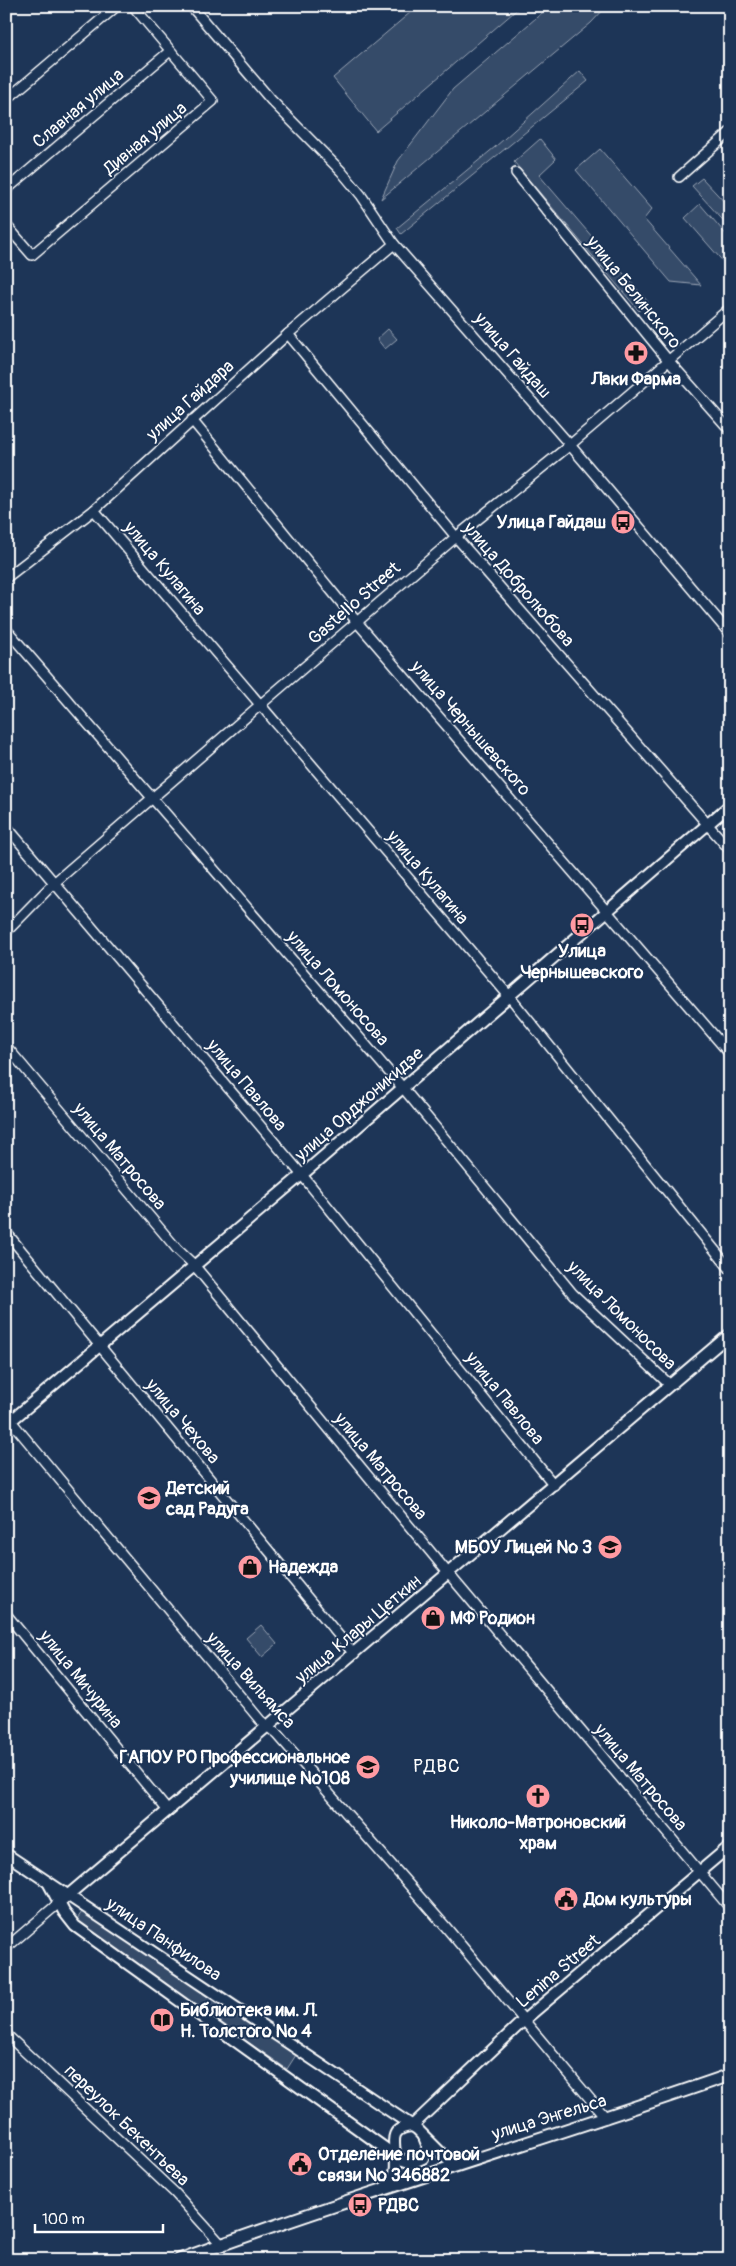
<svg xmlns="http://www.w3.org/2000/svg" width="736" height="2266" font-family="Pangolin,sans-serif">
<style>
.green{fill:#364b69;stroke:#9aa5b4}
.lines{fill:none;stroke-linecap:round;stroke-linejoin:round}
.minor-casing{stroke:#fff;stroke-width:12}
.tertiary-casing{stroke:#fff;stroke-width:14}
.secondary-casing{stroke:#fff;stroke-width:15}
.minor{stroke:#1d3557;stroke-width:9}
.tertiary{stroke:#1d3557;stroke-width:10}
.secondary{stroke:#1d3557;stroke-width:11}
.labels{text-anchor:middle;stroke-width:4;stroke-linejoin:round;paint-order:stroke}
.street-label{font-size:18px;fill:#fff;stroke:#1d3557}
.poi-label{font-size:18px;font-weight:bold;fill:#fff;stroke:#1d3557;text-anchor:start}
.neighbourhood-label{font-size:19px;letter-spacing:1px;fill:#fff;stroke:#1d3557}
</style>
<rect width="100%" height="100%" fill="#1d3557"/>
<filter id="ink" filterUnits="userSpaceOnUse"><feTurbulence type="fractalNoise" baseFrequency=".02" numOctaves="2"/><feDisplacementMap in="SourceGraphic" scale="10" xChannelSelector="R" yChannelSelector="G"/><feConvolveMatrix kernelMatrix="1 2 1 2 8 2 1 2 1" color-interpolation-filters="sRGB"/></filter>
<g filter="url(#ink)">
<g class="green">
<path d="M418,6H521L376,131L333,78Z"/>
<path d="M550,6H607L591,23L381,199L398,161L453,89Z"/>
<path d="M580,71L588,81L401,234L397,228L495,147Z"/>
<path d="M540,139L556,159L539,175L648,302L639,311L514,162Z"/>
<path d="M600,149L652,209L644,219L701,285L671,282L576,170Z"/>
<path d="M702,178L730,208V228L692,186Z"/>
<path d="M700,204L730,239V262L726,265L685,218Z"/>
<path d="M388,329L397,339L385,349L377,339Z"/>
<path d="M261,1625L277,1644L262,1657L246,1638Z"/>
<path d="M84,1909L296,2055L287,2069L75,1922Z"/>
</g>
<g class="lines">
<defs>
<g id="minor">
<path d="M191,6L271,100L341,171L361,195L394,244L570,445L730,634"/>
<path d="M6,8L8,6"/>
<path d="M6,100L117,6"/>
<path d="M516,173L668,360L730,430"/>
<path d="M679,177L730,132"/>
<path d="M6,190L170,51"/>
<path d="M6,225L32,255L213,101L133,6"/>
<path d="M288,334L456,537L730,850"/>
<path d="M192,420L357,622L730,1054"/>
<path d="M94,510L509,996L730,1269"/>
<path d="M6,578L94,510L288,334L394,244"/>
<path d="M6,629L403,1088L573,1294L670,1385"/>
<path d="M6,826L302,1175L554,1485"/>
<path d="M6,932L54,883L260,705L456,537L570,445L730,308"/>
<path d="M6,1046L177,1249L194,1265L448,1573L730,1908"/>
<path d="M6,1232L354,1654"/>
<path d="M11,1421L260,1720L278,1735L445,1926L606,2118"/>
<path d="M6,1614L168,1811"/>
<path d="M6,1948L60,1902"/>
<path d="M6,2034L175,2193L221,2244"/>
</g>
<g id="tertiary">
<path d="M6,1425L310,1168L730,805"/>
<path d="M6,1854L417,2129L447,2159L457,2164"/>
<path d="M49,1884L64,1912L75,1926L400,2159L412,2163L423,2158L428,2147L424,2137"/>
<path d="M60,1902L730,1334"/>
<path d="M412,2126L523,2021L730,1846"/>
<path d="M384,2188C414,2167 373,2129 412,2126"/>
</g>
<path id="secondary" d="M179,2260C361,2193 547,2139 730,2075"/>
</defs>
<use href="#minor" class="minor-casing"/>
<use href="#tertiary" class="tertiary-casing"/>
<use href="#secondary" class="secondary-casing"/>
<use href="#minor" class="minor"/>
<use href="#tertiary" class="tertiary"/>
<use href="#secondary" class="secondary"/>
</g>
</g>
<defs>
<symbol id="pharmacy-disc" viewBox="-11 -11 22 22"><circle r="9.5" fill="#ff9aa2" stroke="#1d3557"/><path d="M-2-6h4v4h4v4h-4v4h-4v-4h-4v-4h4Z" fill="#111"/></symbol>
<symbol id="bus-disc" viewBox="-11 -11 22 22"><circle r="9.5" fill="#ff9aa2" stroke="#1d3557"/><path d="M-5-6H5V4H4V6H2V4H-2V6H-4V4H-5ZM-3.5-4V0h7V-4ZM-3.5 1.2v1.5H-2V1.2ZM2 1.2v1.5H3.5V1.2Z" fill="#111"/></symbol>
<symbol id="school-disc" viewBox="-11 -11 22 22"><circle r="9.5" fill="#ff9aa2" stroke="#1d3557"/><path d="M0-5L7-2L0 1L-7-2ZM-4 1L0 2.5L4 1V4Q0 6-4 4Z" fill="#111"/></symbol>
<symbol id="shop-disc" viewBox="-11 -11 22 22"><circle r="9.5" fill="#ff9aa2" stroke="#1d3557"/><path d="M-5-2.5h2.3a2.7 3.5 0 0 1 5.4 0H5L5.5 6h-11ZM-1.5-2.5h3a1.5 2.3 0 0 0-3 0Z" fill="#111"/></symbol>
<symbol id="university-disc" viewBox="-11 -11 22 22"><circle r="9.5" fill="#ff9aa2" stroke="#1d3557"/><path d="M0-5L7-2L0 1L-7-2ZM-4 1L0 2.5L4 1V4Q0 6-4 4Z" fill="#111"/></symbol>
<symbol id="church-disc" viewBox="-11 -11 22 22"><circle r="9.5" fill="#ff9aa2" stroke="#1d3557"/><path d="M-1.2-6h2.4v3.5h3.3v2.4h-3.3V6h-2.4V-.1h-3.3v-2.4h3.3Z" fill="#111"/></symbol>
<symbol id="civic-disc" viewBox="-11 -11 22 22"><circle r="9.5" fill="#ff9aa2" stroke="#1d3557"/><path d="M-.6-6.5H3V-4.5H.6V-3L4-1V1h2V6H-6V1h2V-1L-.6-3ZM-1.2 2.5V6h2.4V2.5Z" fill="#111"/></symbol>
<symbol id="library-disc" viewBox="-11 -11 22 22"><circle r="9.5" fill="#ff9aa2" stroke="#1d3557"/><path d="M-6-4Q-3-5.5-.7-3.5V5Q-3 3-6 4ZM6-4Q3-5.5 .7-3.5V5Q3 3 6 4Z" fill="#111"/></symbol>
</defs>
<g fill-rule="evenodd">
<use href="#pharmacy-disc" x="622" y="339" width="28" height="28"/>
<use href="#bus-disc" x="609" y="508" width="28" height="28"/>
<use href="#bus-disc" x="568" y="911" width="28" height="28"/>
<use href="#school-disc" x="135" y="1484" width="28" height="28"/>
<use href="#school-disc" x="596" y="1533" width="28" height="28"/>
<use href="#shop-disc" x="236" y="1553" width="28" height="28"/>
<use href="#shop-disc" x="419" y="1604" width="28" height="28"/>
<use href="#university-disc" x="354" y="1753" width="28" height="28"/>
<use href="#church-disc" x="524" y="1782" width="28" height="28"/>
<use href="#civic-disc" x="552" y="1885" width="28" height="28"/>
<use href="#library-disc" x="148" y="2006" width="28" height="28"/>
<use href="#civic-disc" x="286" y="2150" width="28" height="28"/>
<use href="#bus-disc" x="346" y="2191" width="28" height="28"/>
</g>
<g class="labels">
<g class="street-label">
<text transform="translate(78 108) rotate(-40)" y="6">Славная улица</text>
<text transform="translate(145 138) rotate(-40)" y="6">Дивная улица</text>
<text transform="translate(634 292) rotate(51)" y="6">улица Белинского</text>
<text transform="translate(513 355) rotate(49)" y="6">улица Гайдаш</text>
<text transform="translate(190 400) rotate(-42)" y="6">улица Гайдара</text>
<text transform="translate(165 568) rotate(50)" y="6">улица Кулагина</text>
<text transform="translate(519 584) rotate(49)" y="6">улица Добролюбова</text>
<text transform="translate(354 603) rotate(-41)" y="6">Gastello Street</text>
<text transform="translate(471 728) rotate(49)" y="6">улица Чернышевского</text>
<text transform="translate(428 877) rotate(50)" y="6">улица Кулагина</text>
<text transform="translate(338 988) rotate(49)" y="6">улица Ломоносова</text>
<text transform="translate(247 1085) rotate(50)" y="6">улица Павлова</text>
<text transform="translate(359 1104) rotate(-41)" y="6">улица Орджоникидзе</text>
<text transform="translate(120 1156) rotate(50)" y="6">улица Матросова</text>
<text transform="translate(622 1315) rotate(45)" y="6">улица Ломоносова</text>
<text transform="translate(505 1398) rotate(51)" y="6">улица Павлова</text>
<text transform="translate(183 1421) rotate(50)" y="6">улица Чехова</text>
<text transform="translate(381 1466) rotate(50)" y="6">улица Матросова</text>
<text transform="translate(358 1629) rotate(-40)" y="6">улица Клары Цеткин</text>
<text transform="translate(81 1679) rotate(51)" y="6">улица Мичурина</text>
<text transform="translate(251 1680) rotate(48)" y="6">улица Вильямса</text>
<text transform="translate(641 1777) rotate(50)" y="6">улица Матросова</text>
<text transform="translate(164 1939) rotate(34)" y="6">улица Панфилова</text>
<text transform="translate(558 1971) rotate(-40)" y="6">Lenina Street</text>
<text transform="translate(549 2117) rotate(-17)" y="6">улица Энгельса</text>
<text transform="translate(127 2125) rotate(44)" y="6">переулок Бекентьева</text>
</g>
<g class="poi-label">
<text x="636" y="385" text-anchor="middle">Лаки Фарма</text>
<text x="606" y="528" text-anchor="end">Улица Гайдаш</text>
<text x="582" y="957" text-anchor="middle">Улица<tspan x="582" dy="21">Чернышевского</tspan></text>
<text x="166" y="1494">Детский<tspan x="166" dy="21">сад Радуга</tspan></text>
<text x="592" y="1553" text-anchor="end">МБОУ Лицей № 3</text>
<text x="268" y="1573">Надежда</text>
<text x="450" y="1624">МФ Родион</text>
<text x="350" y="1763" text-anchor="end">ГАПОУ РО Профессиональное<tspan x="350" dy="21">училище №108</tspan></text>
<text x="538" y="1828" text-anchor="middle">Николо-Матроновский<tspan x="538" dy="21">храм</tspan></text>
<text x="584" y="1905">Дом культуры</text>
<text x="180" y="2016">Библиотека им. Л.<tspan x="180" dy="21">Н. Толстого № 4</tspan></text>
<text x="318" y="2160">Отделение почтовой<tspan x="318" dy="21">связи № 346882</tspan></text>
<text x="378" y="2211">РДВС</text>
</g>
<g class="neighbourhood-label">
<text x="437" y="1772">РДВС</text>
</g>
</g>
<rect width="736" height="2266" fill="none" stroke="#1d3557" stroke-width="25"/>
<rect x="12" y="12" width="711" height="2241" fill="none" stroke="#fff" stroke-width="2" filter="url(#ink)"/>
<path d="M35 2224v8h128v-8" fill="none" stroke="#ffffff" stroke-width="2.5"/>
<text x="42" y="2224" font-size="15" fill="#ffffff" stroke="#1d3557" stroke-width="4" paint-order="stroke">100 m</text>
</svg>
